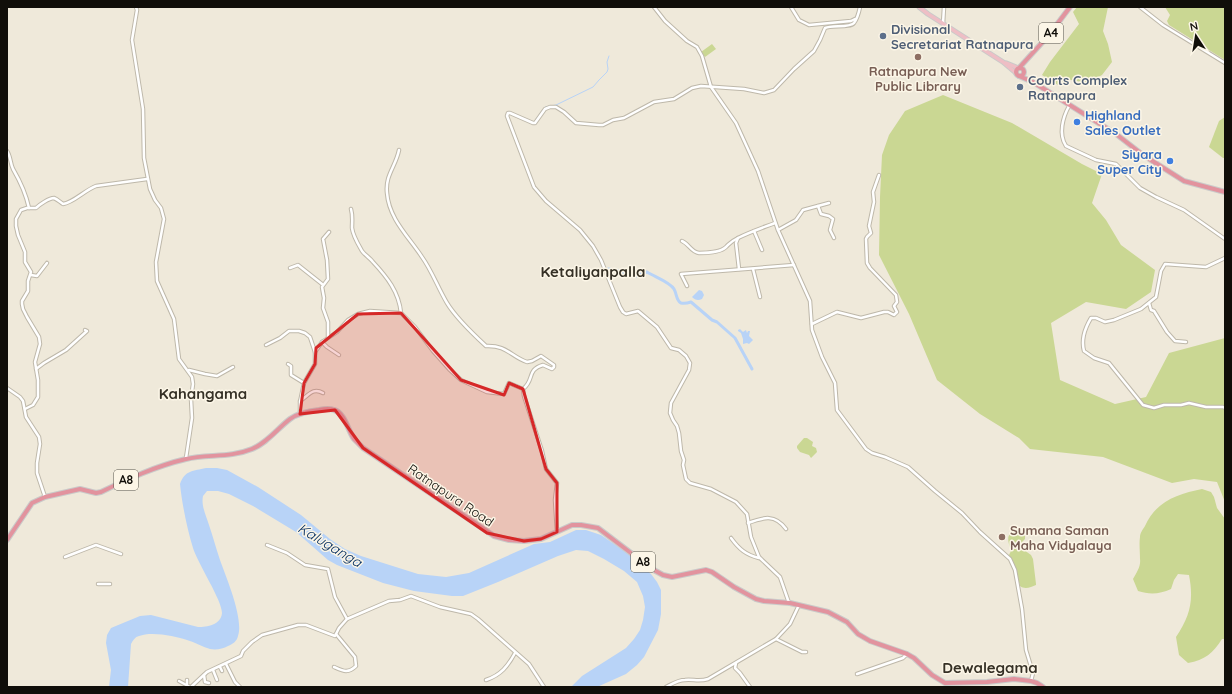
<svg xmlns="http://www.w3.org/2000/svg" width="1232" height="694" font-family="Quicksand,sans-serif">
<style>
.green{fill:#cad793}
.water{fill:#b8d3f7}
.lines{fill:none;stroke-linecap:round;stroke-linejoin:round}
.stream{stroke:#b8d3f7;stroke-width:1}
.canal{stroke:#b8d3f7;stroke-width:3}
.minor-casing{stroke:#beb8aa;stroke-width:4.5}
.major-casing{stroke:#cacac9;stroke-width:5.5}
.highway-casing{stroke:#cacac9;stroke-width:6}
.minor{stroke:#fff;stroke-width:2.5}
.major{stroke:#eebec5;stroke-width:3.5}
.highway{stroke:#e2939e;stroke-width:4}
.marked{fill:#d62828;fill-opacity:0.2;stroke:#d62828;stroke-width:3;stroke-linejoin:round}
.service-dot{fill:#5c6f8a;stroke:#fcf6e7;stroke-width:1.5}
.education-dot{fill:#8d6e63;stroke:#fcf6e7;stroke-width:1.5}
.shop-dot{fill:#3f7fe0;stroke:#fcf6e7;stroke-width:1.5}
.labels{text-anchor:middle;stroke-width:3;stroke-linejoin:round;paint-order:stroke}
.shield{fill:#fcf6e7;stroke:#57544c;stroke-width:1}
.shield-label{font-size:12px;font-weight:bold;fill:#100e09}
.service-label{font-size:13px;font-weight:bold;fill:#4e5e75;stroke:#fcf6e7;text-anchor:start}
.education-label{font-size:13px;font-weight:bold;fill:#785e54;stroke:#fcf6e7}
.shop-label{font-size:13px;font-weight:bold;fill:#366cbe;stroke:#fcf6e7;text-anchor:start}
.street-label{font-size:13px;fill:#100e09;stroke:#fcf6e7}
.water-label{font-size:14px;font-style:italic;fill:#002b5f;stroke:#fcf6e7}
.quarter-label{font-size:15px;font-weight:bold;fill:#363126;stroke:#fcf6e7}
</style>
<rect width="100%" height="100%" fill="#efe9da"/>
<g class="green">
<path d="M1077,7H1108L1103,31L1108,44L1112,62L1102,75L1087,83L1066,79L1058,85L1042,75L1050,62L1079,24L1073,12Z"/>
<path d="M1165,7H1225V60L1169,25L1167,21L1170,15Z"/>
<path d="M712,44L716,49L705,57L701,52Z"/>
<path d="M943,95L1012,123L1082,164L1102,174L1092,203L1106,220L1121,245L1155,270L1151,292L1126,309L1086,302L1051,323L1060,380L1115,404L1146,397L1169,353L1225,338V502L1217,482L1194,479L1172,483L1103,457L1030,449L1019,438L980,414L937,380L909,314L879,255L880,197L882,155L889,135L905,111Z"/>
<path d="M1225,117V158H1223L1209,147L1219,121Z"/>
<path d="M804,438H807L813,442L812,446L816,448L817,452L811,458L809,455L800,452L797,448V446Z"/>
<path d="M1202,489L1211,492L1214,497L1217,508L1225,519V639H1222C1213,653 1205,660 1188,663L1179,655L1176,637C1190,616 1194,601 1189,575L1178,574L1174,580L1171,589C1160,594 1150,595 1138,591L1133,579C1137,572 1141,566 1140,559C1140,551 1139,544 1140,537C1140,533 1143,529 1145,526C1156,501 1178,494 1202,489Z"/>
<path d="M1016,529L1025,536V539L1020,544V547L1031,555L1033,559L1036,584V585C1031,587 1025,590 1020,586L1015,567L1009,555L1011,551C1008,541 1005,535 1016,529Z"/>
</g>
<g class="water">
<path d="M699,290L702,291L704,295L702,299C698,301 695,300 692,297Z"/>
<path d="M740,329L743,332L746,330L747,333L748,331H750L749,336L753,340L749,344L747,343L743,344V339L741,333L738,331V330Z"/>
<path d="M206,468H217L227,470L258,487L301,515L330,539L345,549L361,556L418,574L446,577L469,573L534,544L550,542L576,530H586L601,535L630,555L651,574L657,582L661,590V614L658,630L644,657L637,665L626,674L597,687H571L582,676L626,648L634,639L640,630L643,620L645,607L643,596L637,582L624,571L604,559L588,551L576,550L558,556L498,582L463,596H452L414,591L383,583L337,565L328,560L296,532L253,506L229,494L218,491H207L203,496C201,506 206,515 209,525C213,537 216,548 220,560C226,577 244,619 238,636C237,641 233,644 228,646C223,649 216,650 210,649C202,647 195,642 187,640C176,636 151,631 139,636C135,637 133,640 131,644L128,687H109L111,670L106,643L107,635L111,628L140,616L151,615L198,627C207,627 221,625 222,613C222,600 198,564 193,548C187,528 182,504 180,484C185,470 193,471 206,468Z"/>
</g>
<g class="lines">
<path class="stream" d="M536,119L545,107L556,105L593,87L599,80L607,72L608,69L607,62L609,56"/>
<path class="canal" d="M606,271L608,269L616,270L636,276L647,272C655,277 670,282 674,289C677,294 676,301 681,303C685,304 688,303 691,302L712,320L717,322L735,338L752,369"/>
<defs>
<g id="minor">
<path d="M136,7L137,10L132,40L143,109L144,158L150,189L155,200L161,208L164,219L156,262L157,281L174,319L179,359L192,377L193,384L191,399L192,418L186,458"/>
<path d="M654,7L665,21L687,41L697,47L702,56L711,87L736,123L758,171L778,230L810,301L812,330L822,357L835,383L837,410L866,449L872,453L885,457L908,467L935,491L962,513L980,532L1010,559L1015,570L1022,609L1026,650L1033,673L1031,681"/>
<path d="M791,7L799,20L809,25L851,21L855,19"/>
<path d="M1140,7L1163,25L1225,63"/>
<path d="M943,24L944,7"/>
<path d="M1069,106C1063,117 1058,134 1066,146L1096,160L1116,164L1140,188L1156,197L1184,210L1225,239"/>
<path d="M7,151C11,157 10,163 13,169C20,181 26,194 29,208"/>
<path d="M818,206L821,214L829,216L833,219L830,230L834,238"/>
<path d="M351,209C353,216 352,221 352,228C353,236 358,244 362,251C365,255 370,258 373,262C387,277 399,292 401,313"/>
<path d="M778,230L796,220L803,210L829,203"/>
<path d="M754,231L762,250"/>
<path d="M738,238L736,243L739,269"/>
<path d="M682,241C689,244 691,252 699,253C706,253 721,252 726,247C731,242 730,242 738,238C750,232 762,228 775,223"/>
<path d="M1225,258L1206,267L1165,264L1161,271L1156,297L1141,309L1114,320L1105,322L1096,318H1091C1085,328 1081,340 1084,351L1094,358L1109,363L1143,405L1154,408L1164,405H1181L1189,403L1206,407H1223L1225,408"/>
<path d="M290,268L298,265L322,284"/>
<path d="M753,269L760,297"/>
<path d="M31,275L37,276L47,263"/>
<path d="M687,286L681,274L794,265"/>
<path d="M1149,303L1151,310L1154,311L1167,332L1175,341L1186,342"/>
<path d="M812,324L837,312L861,318L884,312H888L894,315L897,312L894,306L897,302L896,295L870,268L867,263L866,239L867,237L871,233L869,226L874,202L873,192L879,175"/>
<path d="M328,337V322L323,308L324,298L322,287L328,279L327,260L323,239L329,232"/>
<path d="M322,342L327,347L339,355"/>
<path d="M266,345L280,338L289,331H299L305,333L310,337L315,352"/>
<path d="M288,364L291,366V375L304,383"/>
<path d="M36,369L44,363L66,350L87,331L85,330"/>
<path d="M189,370L205,374L217,376L233,367"/>
<path d="M7,388L20,397L23,401L26,417L39,437L40,444L37,463V473L45,497"/>
<path d="M523,389L524,396L542,451L546,469L557,483L555,500L557,532"/>
<path d="M300,401C309,395 313,387 323,393"/>
<path d="M25,409L33,405L38,397V380L35,362L40,344L39,337L27,317L23,309L22,304V301L28,291V281L31,272L25,262V252L18,235L16,226V219L21,210L27,208H36C39,205 49,198 54,198C57,199 60,202 63,204C73,203 85,190 96,186L147,179"/>
<path d="M300,414V402L304,383L315,364V352L322,342L337,332L348,320L358,314L370,311L401,313L415,327L433,351L449,369L461,380L487,392L504,394L509,383L523,389C535,380 526,370 543,365L552,369L554,367V365L541,356L532,361L527,362C510,356 507,345 486,346C473,334 456,318 447,303C438,288 432,271 422,257C409,237 389,219 387,193C385,175 396,166 399,150"/>
<path d="M748,523C764,517 775,514 786,529"/>
<path d="M731,538C739,549 746,555 759,558"/>
<path d="M267,545L287,553L305,565L328,569L335,597L347,619"/>
<path d="M65,557L96,545L121,554"/>
<path d="M98,584H110"/>
<path d="M789,603L780,577L759,557L751,537L747,514L736,502L711,489L690,483L686,479L683,465L684,460L681,451L679,433L677,426L673,420L670,413L671,403L689,370L690,363L686,356L679,350L671,348L657,327L638,311L626,314L623,312L620,307L601,260L593,246L580,230L546,201L534,187L507,116L508,113H510L533,123H535L545,109L550,107H556L564,112L576,123L599,125H603L613,120L624,118L654,102L674,99L692,88L701,86L744,89L764,93L774,90L794,69L814,51L820,40L825,28C832,25 850,28 854,23C857,19 859,12 860,7"/>
<path d="M776,639L802,652H806"/>
<path d="M736,663L735,668L740,673L750,687"/>
<path d="M226,664L235,682L240,687"/>
<path d="M220,667L222,671"/>
<path d="M334,667C343,671 348,674 356,666L355,657L336,634"/>
<path d="M213,670L217,680"/>
<path d="M857,674L903,658L907,654"/>
<path d="M204,675L205,682L209,683"/>
<path d="M486,680C501,675 508,666 515,653"/>
<path d="M179,681L190,687"/>
<path d="M187,684V680"/>
<path d="M191,687L207,672L241,656L243,651L252,642L262,635L298,625H306L335,636L339,628L347,619L389,601L400,600L411,596L440,607L471,614L478,619L529,664L544,687"/>
<path d="M666,687C672,684 678,680 685,680C693,679 699,682 708,679L776,639L790,624L799,605"/>
</g>
<g id="major">
<path d="M919,7L928,14L1003,62L1016,73"/>
<path d="M1006,63L1018,68"/>
</g>
<g id="highway">
<path d="M1019,68L1049,35L1070,7"/>
<circle cx="1020" cy="72" r="4"/>
<path d="M1019,76L1033,82L1116,134L1143,155L1184,181L1225,192"/>
<path d="M7,540L32,503L45,497L80,489L96,493L101,492C128,479 156,466 186,459C208,454 230,458 252,449C267,443 277,429 290,419C298,413 310,411 319,410C324,409 329,408 334,410C345,413 348,431 354,439C357,442 360,445 363,448L494,536L509,540L524,541L541,539L572,525H581L598,528L652,569L663,575L672,577L706,570L712,572L734,587L756,599L764,601L790,603L828,612L847,622L858,634L870,641L907,654L914,658L932,675L945,683L987,682L1014,679L1031,681L1037,683L1043,687"/>
</g>
</defs>
<use href="#minor" class="minor-casing"/>
<use href="#major" class="major-casing"/>
<use href="#highway" class="highway-casing"/>
<use href="#minor" class="minor"/>
<use href="#major" class="major"/>
<use href="#highway" class="highway"/>
</g>
<path class="marked" d="M401,313L461,380L504,395L509,383L523,389L546,469L557,483V532L541,539L524,541L487,533L363,448L335,410L300,414L304,383L315,364L316,348L358,314Z"/>
<g class="service-dot">
<circle cx="883" cy="36" r="4"/>
<circle cx="1020" cy="87" r="4"/>
</g>
<g class="education-dot">
<circle cx="918" cy="57" r="4"/>
<circle cx="1002" cy="537" r="4"/>
</g>
<g class="shop-dot">
<circle cx="1077" cy="122" r="4"/>
<circle cx="1170" cy="161" r="4"/>
</g>
<g class="labels">
<g class="shield">
<rect x="1039" y="23" width="24" height="20" rx="3"/>
<rect x="114" y="470" width="24" height="20" rx="3"/>
<rect x="631" y="552" width="24" height="20" rx="3"/>
</g>
<g class="shield-label">
<text x="1051" y="37">A4</text>
<text x="126" y="484">A8</text>
<text x="643" y="566">A8</text>
</g>
<g class="service-label">
<text x="891" y="34">Divisional<tspan x="891" dy="15">Secretariat Ratnapura</tspan></text>
<text x="1028" y="85">Courts Complex<tspan x="1028" dy="15">Ratnapura</tspan></text>
</g>
<g class="education-label">
<text x="918" y="76">Ratnapura New<tspan x="918" dy="15">Public Library</tspan></text>
<text x="1010" y="535" text-anchor="start">Sumana Saman<tspan x="1010" dy="15">Maha Vidyalaya</tspan></text>
</g>
<g class="shop-label">
<text x="1085" y="120">Highland<tspan x="1085" dy="15">Sales Outlet</tspan></text>
<text x="1162" y="159" text-anchor="end">Siyara<tspan x="1162" dy="15">Super City</tspan></text>
</g>
<g class="street-label">
<text transform="translate(451 495) rotate(34)" y="5">Ratnapura Road</text>
</g>
<g class="water-label">
<text transform="translate(330 545) rotate(31)" y="5">Kaluganga</text>
</g>
<g class="quarter-label">
<text x="593" y="277">Ketaliyanpalla</text>
<text x="203" y="399">Kahangama</text>
<text x="990" y="673">Dewalegama</text>
</g>
</g>
<rect width="1232" height="694" fill="none" stroke="#100e09" stroke-width="16"/>
<g transform="translate(1196 36) rotate(348)" stroke="#fcf6e7" stroke-width="3" paint-order="stroke">
<path d="M0-3L7 15L0 10L-7 15Z" fill="#100e09"/>
<text y="-6" font-size="11" font-weight="bold" text-anchor="middle" fill="#100e09">N</text>
</g>
</svg>
